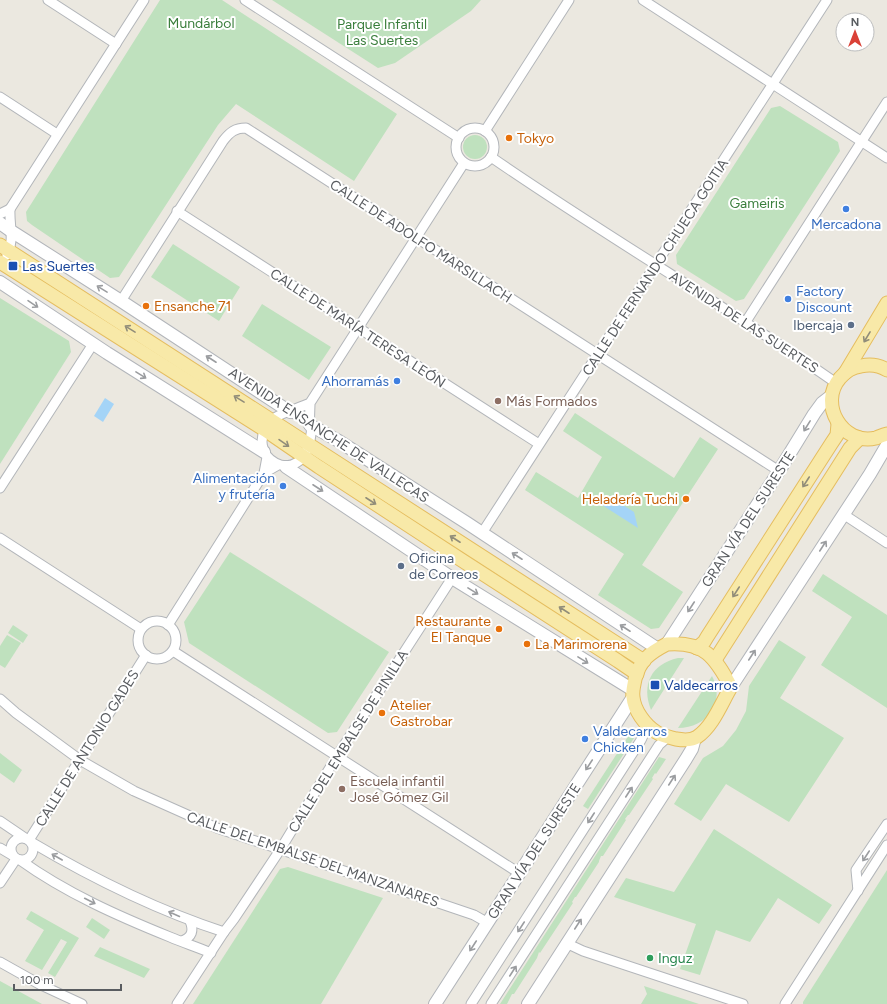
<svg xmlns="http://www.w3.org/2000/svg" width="887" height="1004" font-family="Figtree,sans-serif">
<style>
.green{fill:#bfe1be}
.water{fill:#a4d4f7}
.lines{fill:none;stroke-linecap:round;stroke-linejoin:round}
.street-casing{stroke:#b3b6ba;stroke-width:11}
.secondary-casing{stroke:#b2b5ba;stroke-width:14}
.primary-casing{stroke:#e5bd5f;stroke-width:15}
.street{stroke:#fff;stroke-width:9}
.secondary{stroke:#fff;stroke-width:12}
.primary{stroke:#f8e9a8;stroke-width:13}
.oneway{stroke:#9b9da0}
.oneway2{stroke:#918d79}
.food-dot{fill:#e8710a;stroke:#fff;stroke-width:1.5}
.shop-dot{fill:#3f7fe0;stroke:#fff;stroke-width:1.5}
.transit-dot{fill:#1a4fb4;stroke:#fff;stroke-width:1.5}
.service-dot{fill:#5c6f8a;stroke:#fff;stroke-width:1.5}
.education-dot{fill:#8d6e63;stroke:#fff;stroke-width:1.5}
.leisure-dot{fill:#2e9e5b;stroke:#fff;stroke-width:1.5}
.labels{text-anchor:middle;stroke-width:4;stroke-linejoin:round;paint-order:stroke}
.park-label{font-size:14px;fill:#3a7e3c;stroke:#fff}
.food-label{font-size:14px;fill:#c56008;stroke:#fff;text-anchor:start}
.shop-label{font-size:14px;fill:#366cbe;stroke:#fff;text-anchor:start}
.street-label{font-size:14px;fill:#595c60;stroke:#fff}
.transit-label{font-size:14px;fill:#164399;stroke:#fff;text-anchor:start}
.service-label{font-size:14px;fill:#4e5e75;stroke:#fff;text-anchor:end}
.education-label{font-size:14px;fill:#785e54;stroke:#fff;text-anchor:start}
.leisure-label{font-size:14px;fill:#27864d;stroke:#fff;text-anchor:start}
</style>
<rect width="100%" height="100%" fill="#ebe8e0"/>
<g class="green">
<path d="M160,0H222L397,114L354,181L236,104L218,125L119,277L110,278L32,225L27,221L26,212Z"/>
<path d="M272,0H481L471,11L395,63L378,68Z"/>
<path d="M780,106L838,142L840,151L744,299L736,301L677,264L676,255L771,108Z"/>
<circle cx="475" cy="147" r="12"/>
<path d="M173,244L240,287L219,321L151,277Z"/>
<path d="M0,298L69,341L71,352L0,464Z"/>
<path d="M262,304L331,347L309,380L242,336Z"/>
<path d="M575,413L674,478L700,437L718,449L642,565L683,592L659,628L651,629L598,595L624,554L525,490L536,472L578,498L602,457L563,431Z"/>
<path d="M230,552L389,652L337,732L328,733L189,643L184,622Z"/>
<path d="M823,574L887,615V708L821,665L852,617L812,591Z"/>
<path d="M13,625L28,635L23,643L8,633Z"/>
<path d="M7,635L21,643L5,668L0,665V646Z"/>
<path d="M779,640L806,657L780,698L844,738L789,822L726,784L701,821L674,804L703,758L723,746L736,730L746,711L749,686Z"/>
<path d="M678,658H684L651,710C641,685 651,664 678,658Z"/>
<path d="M712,676C726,702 707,728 678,728Z"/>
<path d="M629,735L634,738L588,809L583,806Z"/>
<path d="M0,753L22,770L14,783L0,773Z"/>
<path d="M659,757L666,759L656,774L655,773L652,778L653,779L629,815H628L625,819L626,820L603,856H601L599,861V862L576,897H575L572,902L573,903L540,953L539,952L537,958L514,994H512L507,1004H500Z"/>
<path d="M714,829L832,905L819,924L778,898L750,942L716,930L700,975L680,969L696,924L614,897L626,878L674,892Z"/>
<path d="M288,867L383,898L321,1004H193L280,869Z"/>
<path d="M887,870V1004H803V1002Z"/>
<path d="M31,911L79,938L55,977L48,973L67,942L61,939L42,970L25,961L44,930L26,919Z"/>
<path d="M92,918L110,930L104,939L86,927Z"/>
<path d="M100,947L150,969L144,978L94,956Z"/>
<path d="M0,981L42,1004H0Z"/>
<path d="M644,986L699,1004H641L647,994Z"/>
</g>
<g class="water">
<path d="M105,398L114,404L103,422L94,416Z"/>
<path d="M618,502L634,512L638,528L602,505Z"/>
</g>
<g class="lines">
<defs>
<g id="street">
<path d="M48,0L116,44"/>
<path d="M245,0L459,138"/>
<path d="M643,0L887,158"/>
<path d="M0,97L57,134"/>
<circle cx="475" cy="147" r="19"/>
<path d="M485,131L569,0"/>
<path d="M491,157C604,235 723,304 836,383"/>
<path d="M10,209L144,0"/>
<path d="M177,211L539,444"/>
<path d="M0,214L10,209C9,225 15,240 7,255"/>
<path d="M121,301L223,141C230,132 235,128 246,128L779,471"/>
<path d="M745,323L887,102"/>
<path d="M310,403C310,410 309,418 310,425C311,428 312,431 311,434C304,495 236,455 273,419C280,413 300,408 310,403L464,163"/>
<path d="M290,412L301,417L310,425"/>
<path d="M267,457L264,473L278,465"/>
<path d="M0,488L93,344"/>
<path d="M843,514L887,543"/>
<path d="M482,533L827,0"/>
<path d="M0,538L141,629"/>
<circle cx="157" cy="640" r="19"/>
<path d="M168,625L264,473"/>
<path d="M173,651L519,873"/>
<path d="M0,699L16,713L80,760L134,791L217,828L474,915L488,923"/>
<path d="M0,821L25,838"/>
<circle cx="22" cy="849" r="11"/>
<path d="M29,840L146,655"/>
<path d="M31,842C92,878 156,910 224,932"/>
<path d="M0,848L12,855"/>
<path d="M20,860C66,893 118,916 170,937C184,943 197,947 211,953"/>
<path d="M0,883L16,859"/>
<path d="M858,891L856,870L887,824"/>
<path d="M182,941C192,937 194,931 190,921"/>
<path d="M566,943L583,951L743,1004"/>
<path d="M0,962L41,985L82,1004"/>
<path d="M177,1004L224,932L234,919L280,850L337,756L452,578"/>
<path d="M471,1004L641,740L648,725"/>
<path d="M491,1004L659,745L668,737"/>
<path d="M785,1004L887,845"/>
</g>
<g id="secondary">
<path d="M0,223L11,231L121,301L290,412"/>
<path d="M0,282L107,353L264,452"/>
<path d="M310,425L337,440L467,523L658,649"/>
<path d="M286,467L452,578L633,690"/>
<path d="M667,644L779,471L814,414L822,403L831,396"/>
<path d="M731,687L870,474L887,445"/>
<path d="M435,1004L633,697"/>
<path d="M528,1004L686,759L692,749L695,738"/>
</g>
<g id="primary">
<path d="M0,245L644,661"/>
<path d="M0,262L265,430L319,467L463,561L618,661L637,674"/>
<path d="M887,370C879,365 870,364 861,366C852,367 845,372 840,378C818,403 842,446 876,438C879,437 883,435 887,434"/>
<path d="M845,373L887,303"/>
<path d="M667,644C704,641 715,657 731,687C721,704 713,726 697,737C691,741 682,740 676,739C669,737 662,736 656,732C645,725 634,710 633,697C632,691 634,685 635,679C637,672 641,663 646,658C652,652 659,648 667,644Z"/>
<path d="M697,648L704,642L707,637L831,444L837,435L838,424"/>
<path d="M715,660L850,448L860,438"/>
</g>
</defs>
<use href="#street" class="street-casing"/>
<use href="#secondary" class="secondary-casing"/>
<use href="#primary" class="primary-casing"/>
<use href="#street" class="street"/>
<use href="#secondary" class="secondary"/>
<use href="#primary" class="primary"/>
</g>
<defs><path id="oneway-shaft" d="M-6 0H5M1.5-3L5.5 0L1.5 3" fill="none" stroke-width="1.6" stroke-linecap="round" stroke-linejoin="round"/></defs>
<g class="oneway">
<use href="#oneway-shaft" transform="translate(102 289) rotate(-148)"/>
<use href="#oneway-shaft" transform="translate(33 304) rotate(34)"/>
<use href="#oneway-shaft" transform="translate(211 359) rotate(-147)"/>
<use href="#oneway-shaft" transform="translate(141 375) rotate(32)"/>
<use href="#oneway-shaft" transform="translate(807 426) rotate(122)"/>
<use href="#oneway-shaft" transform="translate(318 488) rotate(33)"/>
<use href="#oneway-shaft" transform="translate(823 546) rotate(-57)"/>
<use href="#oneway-shaft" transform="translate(517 556) rotate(-147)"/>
<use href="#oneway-shaft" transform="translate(473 591) rotate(32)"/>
<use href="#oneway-shaft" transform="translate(691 607) rotate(123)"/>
<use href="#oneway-shaft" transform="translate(625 628) rotate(-147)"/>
<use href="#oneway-shaft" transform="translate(752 655) rotate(-57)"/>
<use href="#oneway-shaft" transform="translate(583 660) rotate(32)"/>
<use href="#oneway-shaft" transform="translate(589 765) rotate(123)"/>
<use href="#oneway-shaft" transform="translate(672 780) rotate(-57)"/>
<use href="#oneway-shaft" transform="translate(629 792) rotate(-57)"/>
<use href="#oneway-shaft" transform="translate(591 818) rotate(123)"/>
<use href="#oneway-shaft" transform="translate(866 856) rotate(123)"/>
<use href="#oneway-shaft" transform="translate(57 857) rotate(-150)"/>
<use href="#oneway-shaft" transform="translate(90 901) rotate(27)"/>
<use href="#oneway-shaft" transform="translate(174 914) rotate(-156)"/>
<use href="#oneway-shaft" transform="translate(578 924) rotate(-57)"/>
<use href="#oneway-shaft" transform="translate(521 927) rotate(123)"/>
<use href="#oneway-shaft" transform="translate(473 946) rotate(123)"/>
<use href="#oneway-shaft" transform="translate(513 971) rotate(-57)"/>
</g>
<g class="oneway2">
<use href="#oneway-shaft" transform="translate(130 329) rotate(-148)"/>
<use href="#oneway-shaft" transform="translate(867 337) rotate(121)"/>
<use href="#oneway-shaft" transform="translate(239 399) rotate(-148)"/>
<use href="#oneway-shaft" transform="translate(284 443) rotate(35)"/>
<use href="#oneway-shaft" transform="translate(806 482) rotate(123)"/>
<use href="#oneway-shaft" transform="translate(371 501) rotate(33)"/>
<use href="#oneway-shaft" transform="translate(455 539) rotate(-147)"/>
<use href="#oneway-shaft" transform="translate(736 592) rotate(123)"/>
<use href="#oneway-shaft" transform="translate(564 610) rotate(-147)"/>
</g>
<g class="food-dot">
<circle cx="509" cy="138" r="4"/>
<circle cx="146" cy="306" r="4"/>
<circle cx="686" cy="499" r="4"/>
<circle cx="499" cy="629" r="4"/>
<circle cx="527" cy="644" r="4"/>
<circle cx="382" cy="713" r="4"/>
</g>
<g class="shop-dot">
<circle cx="846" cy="209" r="4"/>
<circle cx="788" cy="299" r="4"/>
<circle cx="397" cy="381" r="4"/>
<circle cx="283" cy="486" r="4"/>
<circle cx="585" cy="739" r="4"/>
</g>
<g class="transit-dot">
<rect x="8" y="261" width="10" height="10" rx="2"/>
<rect x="650" y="680" width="10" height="10" rx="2"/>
</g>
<g class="service-dot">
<circle cx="851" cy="325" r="4"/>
<circle cx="401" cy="566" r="4"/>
</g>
<g class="education-dot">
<circle cx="498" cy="401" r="4"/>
<circle cx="342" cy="789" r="4"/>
</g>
<circle class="leisure-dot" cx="650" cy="958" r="4"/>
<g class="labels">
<g class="park-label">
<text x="201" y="28">Mundárbol</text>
<text x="382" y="29">Parque Infantil<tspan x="382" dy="16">Las Suertes</tspan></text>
<text x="757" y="208">Gameiris</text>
</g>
<g class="food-label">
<text x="517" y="143">Tokyo</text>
<text x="154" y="311">Ensanche 71</text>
<text x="678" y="504" text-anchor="end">Heladería Tuchi</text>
<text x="491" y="626" text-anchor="end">Restaurante<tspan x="491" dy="16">El Tanque</tspan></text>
<text x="535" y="649">La Marimorena</text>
<text x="390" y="710">Atelier<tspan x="390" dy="16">Gastrobar</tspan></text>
</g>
<g class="shop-label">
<text x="846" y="229" text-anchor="middle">Mercadona</text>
<text x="796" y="296">Factory<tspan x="796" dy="16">Discount</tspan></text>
<text x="389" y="386" text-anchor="end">Ahorramás</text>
<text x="275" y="483" text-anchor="end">Alimentación<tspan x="275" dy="16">y frutería</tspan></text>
<text x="593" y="736">Valdecarros<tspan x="593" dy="16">Chicken</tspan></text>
</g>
<g class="street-label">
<text transform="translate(421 241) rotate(33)" y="5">CALLE DE ADOLFO MARSILLACH</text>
<text transform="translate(655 267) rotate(-57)" y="5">CALLE DE FERNANDO CHUECA GOITIA</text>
<text transform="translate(744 322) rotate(33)" y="5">AVENIDA DE LAS SUERTES</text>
<text transform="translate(358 328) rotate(33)" y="5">CALLE DE MARÍA TERESA LEÓN</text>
<text transform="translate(329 435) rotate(33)" y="5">AVENIDA ENSANCHE DE VALLECAS</text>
<text transform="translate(748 519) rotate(-57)" y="5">GRAN VÍA DEL SURESTE</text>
<text transform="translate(348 741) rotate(-58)" y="5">CALLE DEL EMBALSE DE PINILLA</text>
<text transform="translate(87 748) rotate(-58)" y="5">CALLE DE ANTONIO GADES</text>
<text transform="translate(534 851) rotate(-57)" y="5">GRAN VÍA DEL SURESTE</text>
<text transform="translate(313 859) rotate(19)" y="5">CALLE DEL EMBALSE DEL MANZANARES</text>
</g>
<g class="transit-label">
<text x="22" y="271">Las Suertes</text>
<text x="664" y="690">Valdecarros</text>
</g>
<g class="service-label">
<text x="843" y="330">Ibercaja</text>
<text x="409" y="563" text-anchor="start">Oficina<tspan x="409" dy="16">de Correos</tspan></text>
</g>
<g class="education-label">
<text x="506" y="406">Más Formados</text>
<text x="350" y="786">Escuela infantil<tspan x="350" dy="16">José Gómez Gil</tspan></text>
</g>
<g class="leisure-label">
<text x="658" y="963">Inguz</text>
</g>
</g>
<g transform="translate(855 32)"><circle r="19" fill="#ffffff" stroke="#bdbebf"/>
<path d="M0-3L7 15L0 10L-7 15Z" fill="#da4137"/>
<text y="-6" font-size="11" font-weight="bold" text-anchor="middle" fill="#595c60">N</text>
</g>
<path d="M14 984v6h107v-6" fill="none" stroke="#595c60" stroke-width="2"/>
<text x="20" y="984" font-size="12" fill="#595c60" stroke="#ffffff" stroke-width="3" paint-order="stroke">100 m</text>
</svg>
